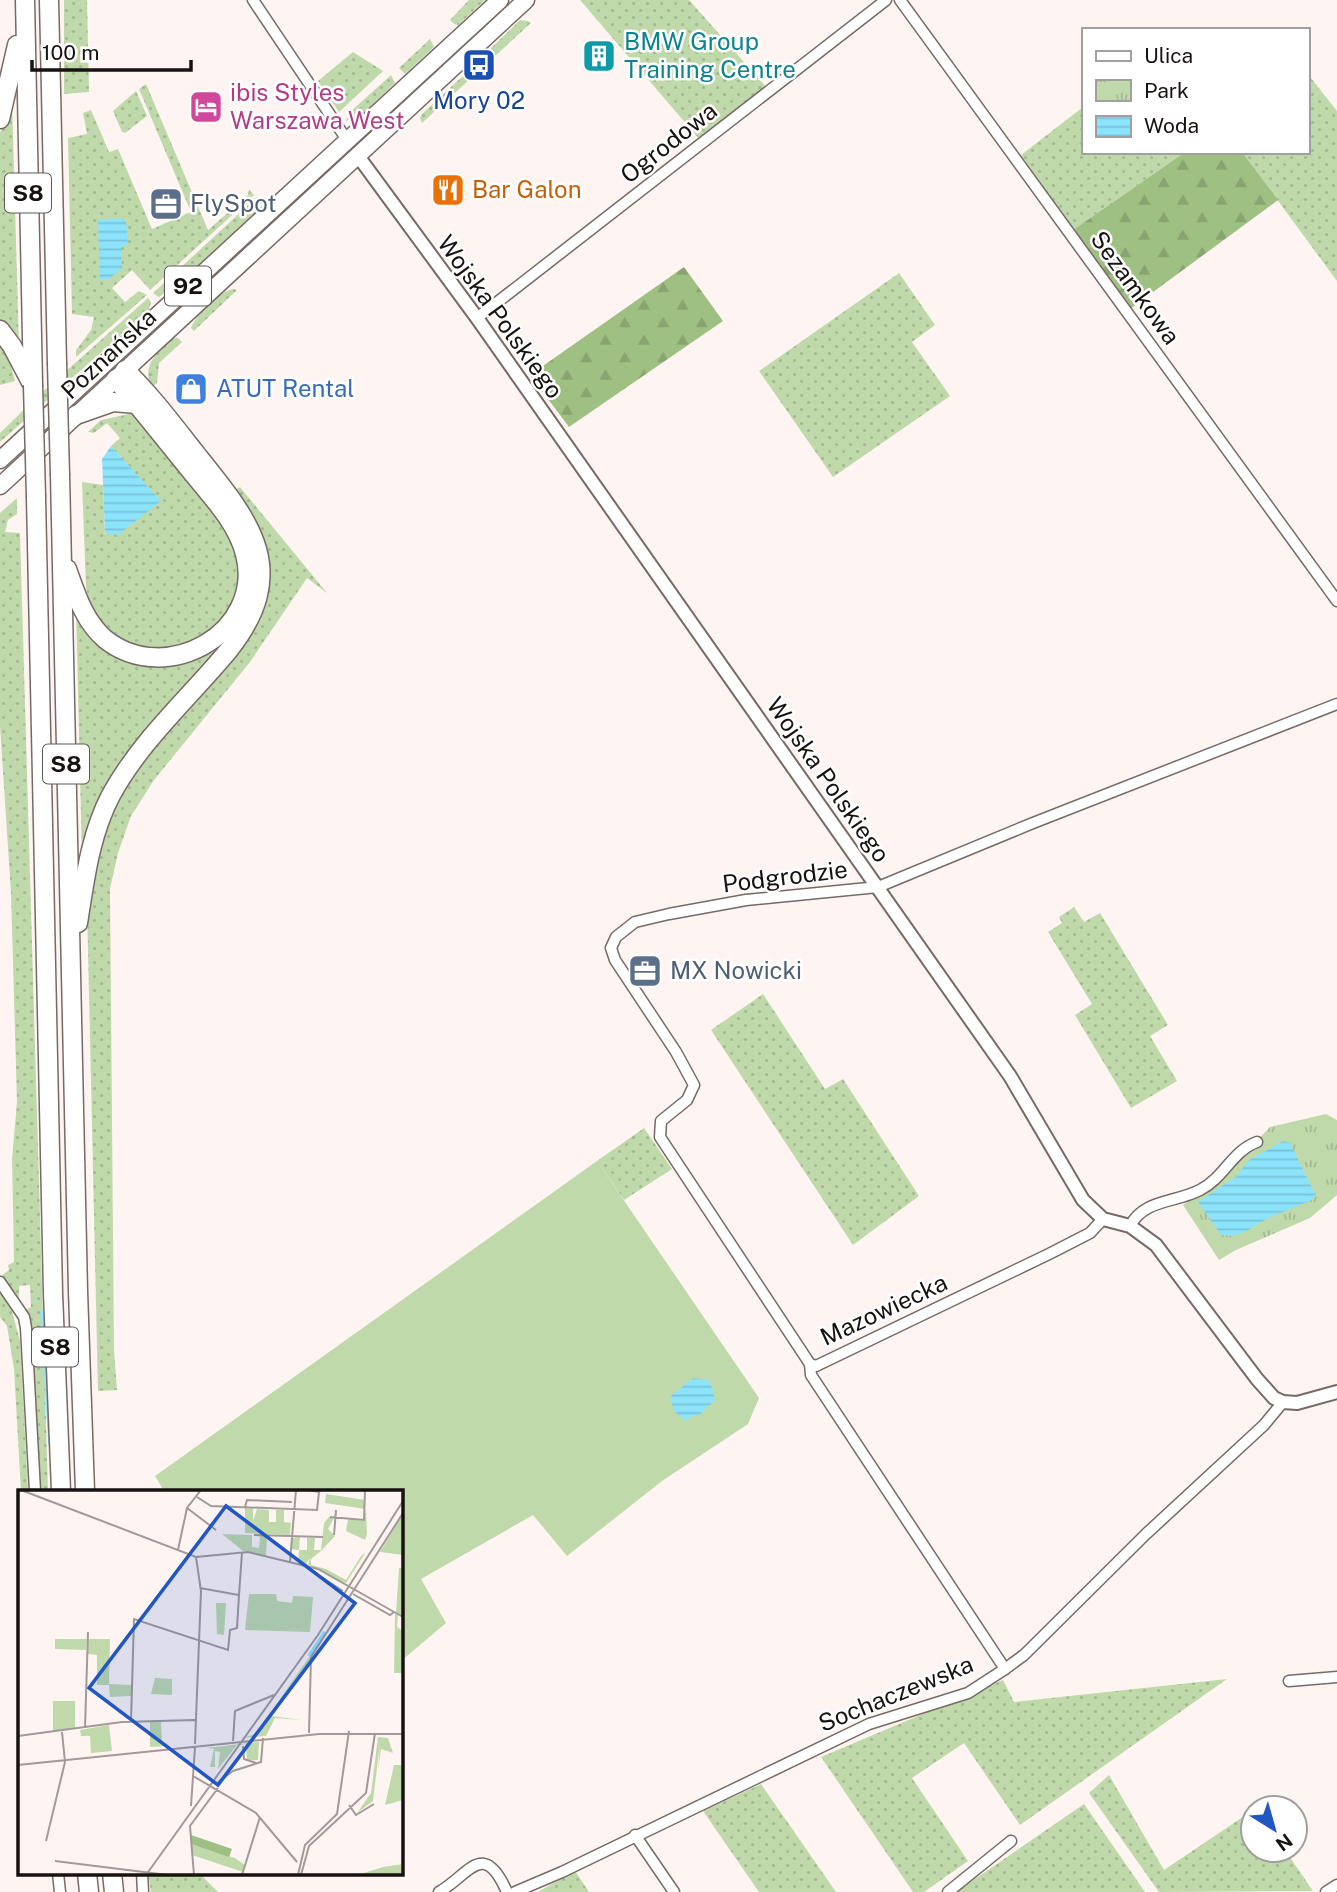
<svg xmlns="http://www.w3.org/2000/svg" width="1337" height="1892" font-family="'Public Sans',sans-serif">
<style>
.grass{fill:url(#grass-dots)}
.forest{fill:url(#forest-firs)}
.park{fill:url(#park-tufts)}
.garden{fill:#c0d9ab}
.water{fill:url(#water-rules)}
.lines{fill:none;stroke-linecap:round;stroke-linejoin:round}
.stream{stroke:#8ce3fc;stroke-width:3.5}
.minor-casing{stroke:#766a65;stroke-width:13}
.tertiary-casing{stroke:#766a65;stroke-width:16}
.primary-casing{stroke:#766a65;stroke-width:19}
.motorway-casing{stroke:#766a65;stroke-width:21}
.minor{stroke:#fff;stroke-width:10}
.tertiary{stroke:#fff;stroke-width:12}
.primary{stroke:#fff;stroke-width:16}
.motorway{stroke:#fff;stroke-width:18}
.motorway-bridge-casing{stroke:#766a65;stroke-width:21;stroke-linecap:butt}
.motorway-bridge{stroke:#fff;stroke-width:18}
.labels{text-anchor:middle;stroke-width:5;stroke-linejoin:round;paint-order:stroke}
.shield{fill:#fff;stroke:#5d5958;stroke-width:2}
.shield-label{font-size:23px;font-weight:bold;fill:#171210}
.culture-label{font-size:24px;fill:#0d838f;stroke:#fff;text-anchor:start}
.hotel-label{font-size:24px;fill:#b23c85;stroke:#fff;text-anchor:start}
.transit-label{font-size:24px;fill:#164399;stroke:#fff}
.street-label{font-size:24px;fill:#171210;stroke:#fff}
.food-label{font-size:24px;fill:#c56008;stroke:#fff;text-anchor:start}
.service-label{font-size:24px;fill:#4e5e75;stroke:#fff;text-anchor:start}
.shop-label{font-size:24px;fill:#366cbe;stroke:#fff;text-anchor:start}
.inset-river{fill:none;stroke:#8ce3fc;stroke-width:3.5}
.inset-road{fill:none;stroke:#a29a98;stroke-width:2}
.view{fill:#2156c3;fill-opacity:0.15;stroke:#2156c3;stroke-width:3.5}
.inset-edge{fill:none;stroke:#171210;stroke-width:3.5}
</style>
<defs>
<pattern id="grass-dots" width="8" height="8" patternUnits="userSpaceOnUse" patternTransform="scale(1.75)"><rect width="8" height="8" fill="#c0d9ab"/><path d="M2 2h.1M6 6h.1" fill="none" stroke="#a4b992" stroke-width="1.8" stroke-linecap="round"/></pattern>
<pattern id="forest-firs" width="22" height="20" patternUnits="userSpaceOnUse" patternTransform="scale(1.75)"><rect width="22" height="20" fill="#9fc083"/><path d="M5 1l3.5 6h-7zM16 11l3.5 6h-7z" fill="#88a470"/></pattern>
<pattern id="park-tufts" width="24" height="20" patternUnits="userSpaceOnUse" patternTransform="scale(1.75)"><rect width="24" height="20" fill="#c0d9ab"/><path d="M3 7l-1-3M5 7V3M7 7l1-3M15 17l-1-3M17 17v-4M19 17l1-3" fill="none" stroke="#a4b992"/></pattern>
<pattern id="water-rules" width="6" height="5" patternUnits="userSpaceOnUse" patternTransform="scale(1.75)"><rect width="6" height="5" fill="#8ce3fc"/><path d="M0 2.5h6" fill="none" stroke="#78c2d7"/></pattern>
</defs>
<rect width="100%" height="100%" fill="#fef5f2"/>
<g class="grass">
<path d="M64,0H87L89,92L64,94Z"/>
<path d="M469,0H485L458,25L454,24L450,20Z"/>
<path d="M580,0H689L768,89L700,140Z"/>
<path d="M520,20L528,21L531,23L495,56L492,57L487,52Z"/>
<path d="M430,39L434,47L405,74L399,68Z"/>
<path d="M353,52L383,71L339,112L318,81Z"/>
<path d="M1307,73L1337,111V281L1242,152H1307Z"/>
<path d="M465,74L468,81L422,123L420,118L422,114Z"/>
<path d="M391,75L395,83L358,118L346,121L349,113Z"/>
<path d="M146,84L208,230L248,195L249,189L254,195L150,290L132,270L112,288L125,302L139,291L147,295L76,357V350L91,330L94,317L72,314L68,138L87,134L83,113L91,110L109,152L118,149L152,229L191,212L139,89Z"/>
<path d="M136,91L147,116L125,133L122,132L113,111Z"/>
<path d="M12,101L19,347L0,320V133Z"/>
<path d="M1083,107V152H1185L1073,230L1021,155Z"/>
<path d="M323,170L327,175L134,352L137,345L243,249Z"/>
<path d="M257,197L260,201L259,209L178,284L159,297L153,293Z"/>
<path d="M899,273L935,325L912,342L950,396L833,477L759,371Z"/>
<path d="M233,289L237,290L194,331L191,328C196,314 218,292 233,289Z"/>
<path d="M148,298L151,302L149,310L0,442V433L37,397Z"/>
<path d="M174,338H178L182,342L159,363L157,383L152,387C140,367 158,350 174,338Z"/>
<path d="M0,339L6,348L15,381L0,385Z"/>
<path d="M134,411L226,530L233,544L240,574L237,597L228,616L199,643L154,652L131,646L113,635L97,620L91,607L86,588L82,482L103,485L105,534L160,501L111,446L120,438L107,423L94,433L88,432L101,420L129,414Z"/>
<path d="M240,487L327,593L307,578L250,662L154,780L131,816L118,853L110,889L114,1350L117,1390L98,1391L87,905L90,876L111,809L139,765L245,643C280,585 275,544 236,490Z"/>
<path d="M17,498V514L8,520L5,532L20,533L48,1491H41L30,1318L26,1310L31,1307L30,1285L19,1286V1298L2,1275L9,1270L8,1265L14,1262L12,1159L17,1102L11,893L0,726V513Z"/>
<path d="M76,608C88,621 112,651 126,659C161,677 199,659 227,637L153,726L82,858Z"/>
<path d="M1074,907L1084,922L1100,913L1168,1025L1150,1036L1177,1081L1131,1108L1075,1015L1092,1004L1048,932L1062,923L1059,917Z"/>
<path d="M763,994L825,1089L843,1079L919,1196L853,1245L711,1030Z"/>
<path d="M644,1128L672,1169L624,1200L597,1161Z"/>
<path d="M0,1290L12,1311L20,1341L28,1491H21L14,1369L7,1326L0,1317Z"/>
<path d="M1227,1679L1020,1825L964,1743L912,1778L968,1861L924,1892H913L821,1757L1003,1680L1014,1702Z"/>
<path d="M1109,1775L1164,1870L1253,1810V1850H1285L1313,1891L1159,1892L1089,1793Z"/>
<path d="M761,1784L836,1892H759L703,1811Z"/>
<path d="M1084,1804L1145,1892H956Z"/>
<path d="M575,1871L589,1892H538Z"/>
<path d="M148,1873H199L218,1892H151Z"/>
</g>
<g class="forest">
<path d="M1185,152H1242L1278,200L1130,309L1073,230Z"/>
<path d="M684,267L723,321L569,427L530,375Z"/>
</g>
<path class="park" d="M1326,1114L1337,1120V1195L1310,1218L1236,1250L1219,1260L1183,1205L1233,1166L1270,1127Z"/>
<path class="garden" d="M597,1161L759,1398L748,1424L662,1481L567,1556L533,1515L421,1579L446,1623L401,1661V1491H164L155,1476Z"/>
<g class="water">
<path d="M120,218L126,221L128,245L121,246L122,268L109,279L100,280L98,220Z"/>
<path d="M111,446L161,501L118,535L105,533L102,459Z"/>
<path d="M1283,1141L1290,1143L1316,1196L1310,1201L1268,1218L1245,1232L1232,1236L1221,1235L1198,1202L1237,1176L1249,1160Z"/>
<path d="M693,1378L708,1380L713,1390L715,1400L698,1416H692L686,1421L674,1411L670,1397Z"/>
</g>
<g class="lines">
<path class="stream" d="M42,1312L50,1444"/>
<defs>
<g id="minor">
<path d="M253,0L347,140"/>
<path d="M900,0L1337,601"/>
<path d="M477,318L886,0"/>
<path d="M1103,1219L1090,1233L1049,1254L816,1366L810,1364L660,1137L661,1121L687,1100L694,1085L676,1052L615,960L611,948L616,937L635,922L669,914L746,900L878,887L1033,823L1337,704"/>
<path d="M1130,1226C1144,1199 1175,1203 1200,1190C1224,1178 1232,1151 1257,1142"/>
<path d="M0,1282L24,1317L26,1328L35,1491"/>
<path d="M810,1364L811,1375L1005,1669"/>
<path d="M1289,1681L1337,1677"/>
<path d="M635,1835L674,1892"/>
<path d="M58,1873L60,1892"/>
<path d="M142,1873L143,1892"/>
<path d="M439,1892C469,1875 483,1838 507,1892"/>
<path d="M515,1892L562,1872L869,1724L968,1693L1005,1669L1024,1655L1146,1534L1264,1425L1283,1402"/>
<path d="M948,1892L1011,1841"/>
<path d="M1326,1892L1337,1885"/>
</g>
<path id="tertiary" d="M358,156L477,318L1010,1076L1083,1200L1103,1219L1130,1226L1156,1245L1257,1379L1274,1398L1283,1402L1297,1403L1337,1392"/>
<g id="primary">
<path d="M0,460L500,0"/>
<path d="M0,486L526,0"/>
</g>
<g id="motorway">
<path d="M25,0L33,385"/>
<path d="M49,0L57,363"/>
<path d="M0,119L17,45"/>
<path d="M0,330L12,346L31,382"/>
<path d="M76,415L113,402L137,404"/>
<path d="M60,475L78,1291L85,1491"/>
<path d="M36,497L53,1293L61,1491"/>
<path d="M67,569C76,594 84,621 105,639C166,688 265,632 245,554C237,522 210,495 190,470C165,439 141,409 116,379"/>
<path d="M78,923C85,879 90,835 111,795C141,740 189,698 228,651C292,571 251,522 197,455C174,426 152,396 125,370"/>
<path d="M87,1873L89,1892"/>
<path d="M112,1873L114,1892"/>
</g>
</defs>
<use href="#minor" class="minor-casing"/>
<use href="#tertiary" class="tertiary-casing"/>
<use href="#primary" class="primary-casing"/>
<use href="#motorway" class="motorway-casing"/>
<use href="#minor" class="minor"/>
<use href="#tertiary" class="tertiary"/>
<use href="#primary" class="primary"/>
<use href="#motorway" class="motorway"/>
<defs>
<g id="motorway-bridge">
<path d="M57,363L60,475"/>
<path d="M33,385L36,497"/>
</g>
</defs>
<use href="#motorway-bridge" class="motorway-bridge-casing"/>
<use href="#motorway-bridge" class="motorway-bridge"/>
</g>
<defs>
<symbol id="building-square" viewBox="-11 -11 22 22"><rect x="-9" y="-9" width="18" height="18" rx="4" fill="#0f9aa8" stroke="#fff"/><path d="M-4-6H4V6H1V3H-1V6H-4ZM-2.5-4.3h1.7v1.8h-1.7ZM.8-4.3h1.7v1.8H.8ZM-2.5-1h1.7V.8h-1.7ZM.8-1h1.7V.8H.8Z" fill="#fff"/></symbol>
<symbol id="bus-square" viewBox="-11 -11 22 22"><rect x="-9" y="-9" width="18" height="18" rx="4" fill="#1a4fb4" stroke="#fff"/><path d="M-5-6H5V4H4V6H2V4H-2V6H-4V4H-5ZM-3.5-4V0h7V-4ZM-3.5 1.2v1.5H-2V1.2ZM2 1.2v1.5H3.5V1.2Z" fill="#fff"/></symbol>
<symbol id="hotel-square" viewBox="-11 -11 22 22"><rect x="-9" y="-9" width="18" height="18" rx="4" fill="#d1479c" stroke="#fff"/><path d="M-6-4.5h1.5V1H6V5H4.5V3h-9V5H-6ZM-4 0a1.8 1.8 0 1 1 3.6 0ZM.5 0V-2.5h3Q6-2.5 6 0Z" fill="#fff"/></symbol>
<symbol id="restaurant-square" viewBox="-11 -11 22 22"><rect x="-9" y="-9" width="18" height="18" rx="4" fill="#e8710a" stroke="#fff"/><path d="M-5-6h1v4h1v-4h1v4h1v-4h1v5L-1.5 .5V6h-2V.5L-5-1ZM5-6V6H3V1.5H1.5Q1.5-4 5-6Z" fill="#fff"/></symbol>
<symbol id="office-square" viewBox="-11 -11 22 22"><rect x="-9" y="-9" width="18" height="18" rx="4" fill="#5c6f8a" stroke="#fff"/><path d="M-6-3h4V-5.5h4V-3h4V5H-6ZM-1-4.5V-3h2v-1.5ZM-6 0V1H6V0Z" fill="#fff"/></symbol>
<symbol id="shop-square" viewBox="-11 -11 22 22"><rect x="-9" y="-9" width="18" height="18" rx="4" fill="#3f7fe0" stroke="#fff"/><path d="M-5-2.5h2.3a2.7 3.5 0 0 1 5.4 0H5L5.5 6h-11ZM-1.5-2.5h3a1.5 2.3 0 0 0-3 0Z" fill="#fff"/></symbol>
</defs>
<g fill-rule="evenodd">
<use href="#building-square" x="580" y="37" width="38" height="38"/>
<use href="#bus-square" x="460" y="46" width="38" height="38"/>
<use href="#hotel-square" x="187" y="88" width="38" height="38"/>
<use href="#restaurant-square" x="429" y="171" width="38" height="38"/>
<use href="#office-square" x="147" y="185" width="38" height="38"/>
<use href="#shop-square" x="172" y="370" width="38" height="38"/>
<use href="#office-square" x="626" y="952" width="38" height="38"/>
</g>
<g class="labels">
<g class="shield">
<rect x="5" y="173.5" width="46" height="39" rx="5"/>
<rect x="165" y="266.5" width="46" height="39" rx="5"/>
<rect x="43" y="744.5" width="46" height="39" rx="5"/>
<rect x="32" y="1327.5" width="46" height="39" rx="5"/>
</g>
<g class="shield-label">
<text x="28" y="201">S8</text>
<text x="188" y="294">92</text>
<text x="66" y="772">S8</text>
<text x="55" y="1355">S8</text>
</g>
<g class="culture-label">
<text x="624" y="50">BMW Group<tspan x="624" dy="28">Training Centre</tspan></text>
</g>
<g class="hotel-label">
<text x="230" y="101">ibis Styles<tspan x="230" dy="28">Warszawa West</tspan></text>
</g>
<g class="transit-label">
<text x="479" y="109">Mory 02</text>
</g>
<g class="street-label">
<text transform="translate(669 143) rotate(-38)" y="8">Ogrodowa</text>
<text transform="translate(1135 288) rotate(54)" y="8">Sezamkowa</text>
<text transform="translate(500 317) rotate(54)" y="8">Wojska Polskiego</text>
<text transform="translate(109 354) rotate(-43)" y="8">Poznańska</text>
<text transform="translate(828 780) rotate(55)" y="8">Wojska Polskiego</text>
<text transform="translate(785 877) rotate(-7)" y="8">Podgrodzie</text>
<text transform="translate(884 1310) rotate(-25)" y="8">Mazowiecka</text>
<text transform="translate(896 1694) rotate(-22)" y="8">Sochaczewska</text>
</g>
<g class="food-label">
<text x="472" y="198">Bar Galon</text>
</g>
<g class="service-label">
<text x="190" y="212">FlySpot</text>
<text x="670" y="979">MX Nowicki</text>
</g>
<g class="shop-label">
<text x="216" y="397">ATUT Rental</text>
</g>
</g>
<g transform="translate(18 1490)">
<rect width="385" height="385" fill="#fef5f2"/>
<path d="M308,4L347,10V19L307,13ZM227,18L235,19V31L239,19L251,20V32H258V20H266V32L273,33L272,45L227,43ZM348,19L349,44L347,50L328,41L330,29L346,31ZM385,24V65L362,62ZM311,27L316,28L310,39L317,46L303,61L293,69V75L308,79L328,90L343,66L348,62L328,93L290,75L292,68L288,74L280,73L281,60L273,59L274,48L282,47L281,60H289V48H297L296,60H303L306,33ZM204,44L234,45V57L241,58L242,46H249L248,66L225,61ZM381,78H385V126L378,123ZM198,113H208L206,145L199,144ZM377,124L380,125L379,137L385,141V183H376ZM37,149H69L68,160L37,159ZM70,149H92L91,194L113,195V206L92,207L91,195H79V165L70,164ZM300,154L292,172L253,226L283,230L257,228L248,246L224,248L238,244ZM137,188L154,189V205L133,204ZM35,211H57V238L35,242ZM132,231H143L144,255L148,256L132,257ZM91,235L94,261L73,263L72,246H63L62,240ZM360,247L370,248L375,263L363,259L360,281L362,253L355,311L339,323L353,303ZM241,252L240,270L229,271L228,254L219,255L200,279L202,262L197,261V277H192L196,259L189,258ZM376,275H385V310L367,315ZM173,354L217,368L227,375L225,382L174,365ZM385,374V385H339L365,377Z" fill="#c0d9ab"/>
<path d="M173,345L214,359L211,367L173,354Z" fill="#9fc083"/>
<path d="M231,104H258L259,111L274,113L275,106L295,107L292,142L227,140Z" fill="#c0d9ab"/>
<path class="inset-river" d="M291,166L307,142"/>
<path class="inset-road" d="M3,0L178,67L230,62L300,79L385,127M179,7L193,16L299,20L301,2L290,0M227,17L229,10L274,12M169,18L198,40M312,27L346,30L347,0M236,45L305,47M316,45L318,20M160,60L169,18L183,0M272,72L278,0M288,77L325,101M335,104L372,125L376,122M221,105L224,62M113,231L116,129L210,160L212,140L219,138L221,105L182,98M67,238L70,142M291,243L293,167L385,23M0,246L104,232L177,230M215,251L217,221L256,205M177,254L183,101L178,67M225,256L226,269L238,273M0,275L301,244H385M175,286L238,323L279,372M200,292L215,281L243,272L245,248M331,315L338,325L356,314M173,316L177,257M28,351L47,272L44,242M37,371L150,385M128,385L300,145L385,11M176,385L172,336L200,298M224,385L242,327M280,385L287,355L319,324L331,241M283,385L291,356L348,303L357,243"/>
<path class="view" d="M208,16L337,113L200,295L71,198Z"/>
<rect width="385" height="385" class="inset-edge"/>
</g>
<rect x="1082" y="28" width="228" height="126" fill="#ffffff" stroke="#a2a09f" stroke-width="2"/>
<rect x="1096" y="51" width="35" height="10" fill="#ffffff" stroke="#a2a09f" stroke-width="2"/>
<text x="1144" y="63" font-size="21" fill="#171210">Ulica</text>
<rect x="1096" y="80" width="35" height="21" fill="url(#park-tufts)" stroke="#a2a09f" stroke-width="2"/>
<text x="1144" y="98" font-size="21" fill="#171210">Park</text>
<rect x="1096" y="116" width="35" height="21" fill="url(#water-rules)" stroke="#a2a09f" stroke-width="2"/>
<text x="1144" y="133" font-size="21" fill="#171210">Woda</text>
<g transform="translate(1274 1829) rotate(143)"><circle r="33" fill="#ffffff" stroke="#a2a09f" stroke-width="2"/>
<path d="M0-5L12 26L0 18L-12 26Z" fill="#2156c3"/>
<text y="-10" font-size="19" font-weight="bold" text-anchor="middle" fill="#171210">N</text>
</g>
<path d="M32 60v10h159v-10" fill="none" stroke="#171210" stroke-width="3.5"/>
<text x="42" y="60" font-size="21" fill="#171210" stroke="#ffffff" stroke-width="5" paint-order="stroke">100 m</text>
</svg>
